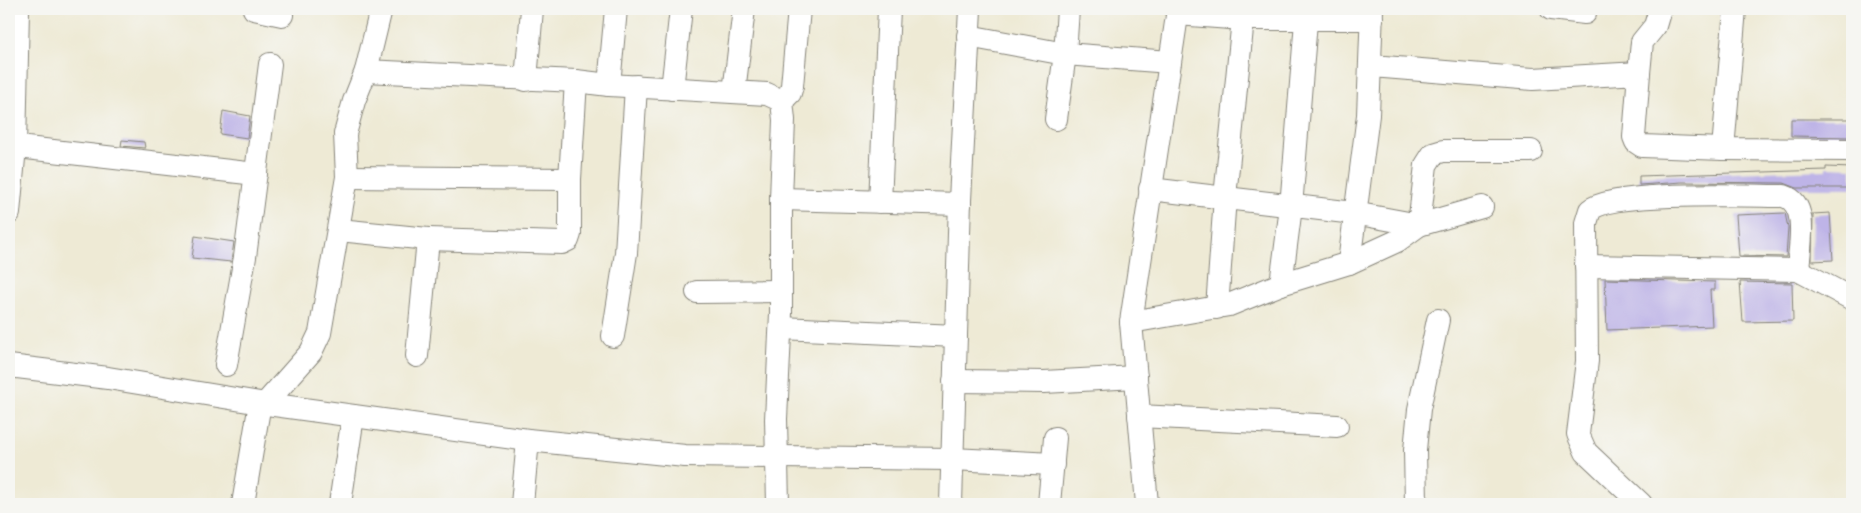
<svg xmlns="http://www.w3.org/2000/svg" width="1861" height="513" font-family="'Balsamiq Sans',sans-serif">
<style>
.building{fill:#beb4e7}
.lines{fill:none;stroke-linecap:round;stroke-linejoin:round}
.minor-casing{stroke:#858378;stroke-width:24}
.minor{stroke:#fff;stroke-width:22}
</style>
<rect width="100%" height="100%" fill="#f6f6f2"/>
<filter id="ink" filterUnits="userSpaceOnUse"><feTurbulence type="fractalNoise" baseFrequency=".02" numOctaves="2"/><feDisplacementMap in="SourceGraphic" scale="10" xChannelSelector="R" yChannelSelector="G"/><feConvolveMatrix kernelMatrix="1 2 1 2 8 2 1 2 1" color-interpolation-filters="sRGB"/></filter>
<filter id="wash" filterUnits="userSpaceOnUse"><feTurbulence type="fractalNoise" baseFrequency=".0096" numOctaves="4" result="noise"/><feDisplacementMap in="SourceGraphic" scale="20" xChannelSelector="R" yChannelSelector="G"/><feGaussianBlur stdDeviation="1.12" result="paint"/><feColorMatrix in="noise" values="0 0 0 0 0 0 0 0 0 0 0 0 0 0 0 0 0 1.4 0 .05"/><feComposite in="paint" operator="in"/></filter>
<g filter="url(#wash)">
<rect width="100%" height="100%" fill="#eeead5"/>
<g id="blocks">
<g class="building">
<path d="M223,111L250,116L247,138L220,134Z"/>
<path d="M1791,119H1852V137L1791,136Z"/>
<path d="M122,140L144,142L145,148L121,146Z"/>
<path d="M1826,167L1852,168V188H1797L1784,183L1682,182L1639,185V176L1826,170Z"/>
<path d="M1785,213L1788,228L1786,257L1739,256L1736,215Z"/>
<path d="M1830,213L1833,260L1812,261L1813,214Z"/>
<path d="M195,236L234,242L231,262L192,258Z"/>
<path d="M1605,279L1715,282V290H1710L1712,326L1607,330Z"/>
<path d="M1740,282L1792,283L1793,321L1743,322Z"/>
</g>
</g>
</g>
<g filter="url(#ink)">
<use href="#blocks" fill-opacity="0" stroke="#858378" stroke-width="1"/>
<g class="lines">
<defs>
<g id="minor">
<path d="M254,9L282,15"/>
<path d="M1551,9L1585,13"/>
<path d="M1177,14L1244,19H1372"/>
<path d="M968,36L1065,54L1170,62"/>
<path d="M1372,66L1533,79L1639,73L1634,137L1636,142L1642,146L1723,149L1852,150"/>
<path d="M366,71L576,81L609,85L767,94L782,101L784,120L781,199V313L776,419L778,504"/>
<path d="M1639,73L1642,42L1655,26L1660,9"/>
<path d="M526,80L532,9"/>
<path d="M609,85L616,9"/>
<path d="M672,89L681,9"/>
<path d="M734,92L744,9"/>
<path d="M782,101L790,93L792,86L799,9"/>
<path d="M1056,119L1065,54L1068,9"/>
<path d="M9,146L256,174"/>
<path d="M1723,149L1735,9"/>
<path d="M347,177L570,179"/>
<path d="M1150,189L1354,213L1419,225L1482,207"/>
<path d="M781,199L960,204"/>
<path d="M880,202L889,9"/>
<path d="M9,213L15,147L18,9"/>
<path d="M339,230L428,239L417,356"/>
<path d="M428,239L562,243L568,240L570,234V179L576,81"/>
<path d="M1349,263L1368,115L1372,9"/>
<path d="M1586,266L1798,270L1852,299"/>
<path d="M1281,284L1291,207L1307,9"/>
<path d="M697,292L781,291"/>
<path d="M1217,308L1225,197L1244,9"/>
<path d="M1131,322L1229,305L1281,284L1349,263L1397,241L1419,225L1426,165L1433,154L1443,151H1531"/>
<path d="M781,328L956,336"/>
<path d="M613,336L626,253L636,86"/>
<path d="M226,365L245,257L270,64"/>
<path d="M9,366L108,378L260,403L528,440L685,456L952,459L1053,464"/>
<path d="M954,381L1044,382L1136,377"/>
<path d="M265,404L311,352L320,333L347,177L345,134L354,101L366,71L381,9"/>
<path d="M1139,416L1337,426"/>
<path d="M243,504L260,403"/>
<path d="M340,504L353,416"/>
<path d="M522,504L528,440"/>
<path d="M951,504L960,200L970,9"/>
<path d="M1049,504L1055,438"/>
<path d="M1147,504L1131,322L1178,9"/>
<path d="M1416,504L1415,450L1419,409L1438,320"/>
<path d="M1641,504L1586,452L1578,434L1587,361L1586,223L1590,210C1613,190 1748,196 1784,196C1810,204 1799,248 1798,270"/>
</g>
</defs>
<use href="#minor" class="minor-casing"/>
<use href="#minor" class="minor"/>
</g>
</g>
<rect width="1861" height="513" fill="none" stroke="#f6f6f2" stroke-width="30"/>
</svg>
